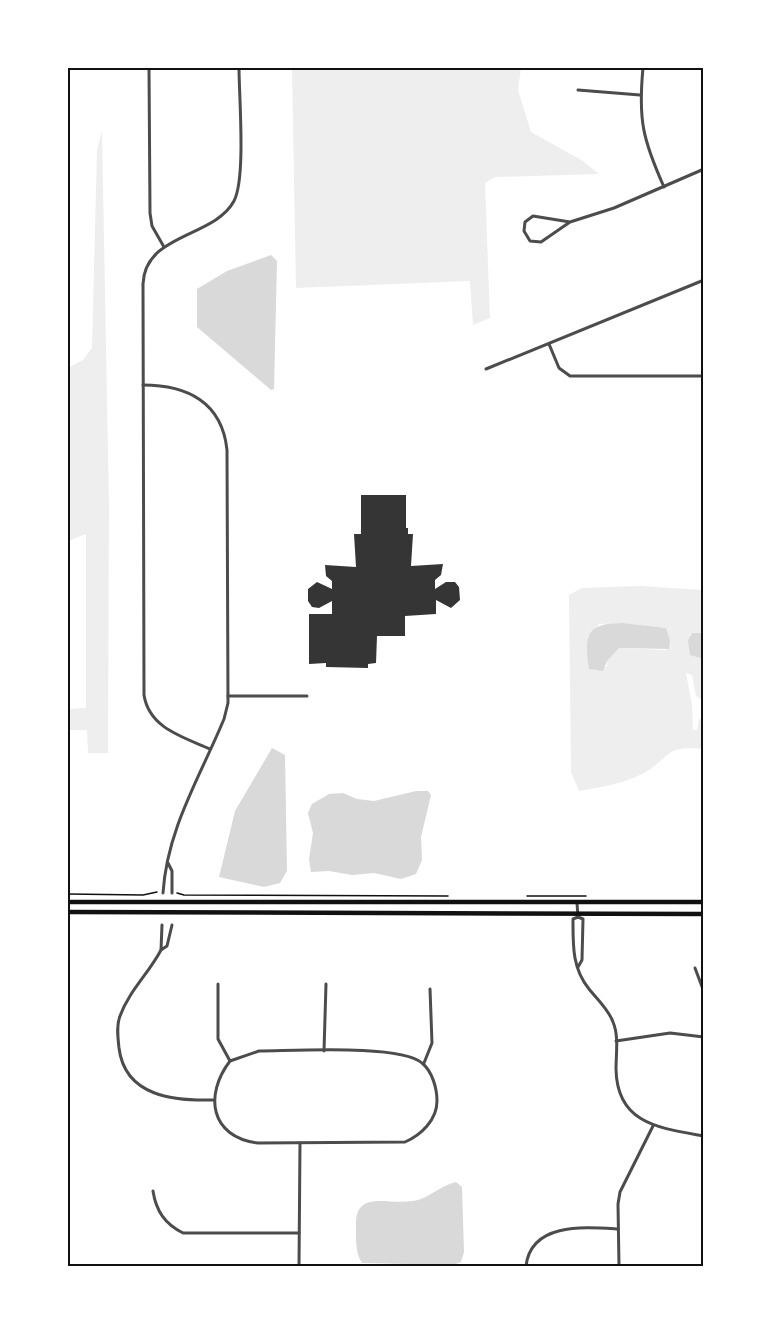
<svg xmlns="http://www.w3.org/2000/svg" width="771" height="1334" font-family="'Asap Condensed',sans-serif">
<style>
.green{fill:#eee;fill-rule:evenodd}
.water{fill:#d9d9d9}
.building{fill:#353535}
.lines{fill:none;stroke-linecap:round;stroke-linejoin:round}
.path{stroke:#111;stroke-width:1.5}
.minor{stroke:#4c4c4c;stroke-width:3}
.primary{stroke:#111;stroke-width:4.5}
.neatline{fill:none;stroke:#111;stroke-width:2}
</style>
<rect width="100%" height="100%" fill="#fff"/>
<g class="green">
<path d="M292,68H521L518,90L531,132L583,161L599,174L495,177L485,183L490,318L473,325L470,281L296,288Z"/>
<path d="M102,131L109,506L108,753H88L87,730H68V709L86,708V534L68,541V368L83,360L92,348L97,150Z"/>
<path d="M640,586L703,590V633L690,634V655L703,659V700L696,696L692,675L686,673L692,705L693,730H697L699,720L703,716V749C662,745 672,758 642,774C623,784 600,787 579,791L571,772L569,595L582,588ZM622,623L666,628L670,640L666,650L619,648L607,661V666L595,671L588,661V637L599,624Z"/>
</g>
<g class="water">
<path d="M271,255L277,261L274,389L271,390L197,327V289L227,271Z"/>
<path d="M623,623L666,628L670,640L669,649L619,648L607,661L603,671L589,669C584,635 586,623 623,623Z"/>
<path d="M692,633H703V659L690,655L688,640Z"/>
<path d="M272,748L285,755L287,871L280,883L264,887L219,877L235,811Z"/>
<path d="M416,791H428L431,795L421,837L422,860L416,874L401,879L374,873L352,875L329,871L311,872L309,859L313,833L308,813L312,804L329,794L343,793L357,799L374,801Z"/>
<path d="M456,1182L462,1187L464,1252L461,1262L453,1265L362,1263C355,1252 356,1239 356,1226C355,1187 390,1207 418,1200C431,1196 442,1185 456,1182Z"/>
</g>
<path class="building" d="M361,495H406V528H408V534H413L411,566L443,564L441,575L435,580V589L446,582H455L459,587L460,600L451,608L436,600V614L405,616V636H377L376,663L368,664V668L326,667V663L309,664V614H332V601L319,608L312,607L308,601V589L317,582L332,589V581L326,576L325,565L356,567L354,534H361Z"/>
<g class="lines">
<g class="path">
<path d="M177,893L184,895L448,896"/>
<path d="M68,894L143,895L157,892"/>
<path d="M527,896H586"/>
</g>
<g class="minor">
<path d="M149,68L150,213L152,226L164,247"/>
<path d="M643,68C638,120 643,140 664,187"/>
<path d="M578,90L640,95"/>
<path d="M570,222L533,216L525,222L524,231L530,241L541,242L570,222L614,208L704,169"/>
<path d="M549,344L559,368L570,376H704"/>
<path d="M486,369L704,280"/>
<path d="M143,385C187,385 222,402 227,450L228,703L224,719C200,777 167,829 163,893"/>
<path d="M228,696H307"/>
<path d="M210,749C183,737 149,728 144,695L143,284C145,233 214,238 234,201C246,178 239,97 239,68"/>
<path d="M168,863L172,871V893"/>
<path d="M577,903L578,917L583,919L582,960L578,967"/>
<path d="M578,917L573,919C573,945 572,968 589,989C597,999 609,1010 613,1022C619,1036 616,1054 616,1069C617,1124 659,1128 704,1136"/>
<path d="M162,925L161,950L167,946L172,925"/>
<path d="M161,950C149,973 129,991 120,1016C116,1026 118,1038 119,1048C125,1097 175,1101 213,1100"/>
<path d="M695,968L704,992"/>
<path d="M218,984V1039L230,1061"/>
<path d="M616,1041L670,1033L704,1037"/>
<path d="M259,1051C292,1051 401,1044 422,1063C432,1071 437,1088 437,1101C437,1120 421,1135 405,1142L258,1143C210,1137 204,1095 230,1061Z"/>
<path d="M324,1051L326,984"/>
<path d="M424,1063L432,1043L430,989"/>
<path d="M153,1191C156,1211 165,1224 183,1233H299"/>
<path d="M299,1266L300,1143"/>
<path d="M526,1266C531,1222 585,1227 618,1229"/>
<path d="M619,1266L618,1204L620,1192L653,1126"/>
</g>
<g class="primary">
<path d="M68,902H704"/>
<path d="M68,912L704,914"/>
</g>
</g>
<rect width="771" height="1334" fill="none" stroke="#ffffff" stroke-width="138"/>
<rect x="69" y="69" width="633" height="1196" class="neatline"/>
</svg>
